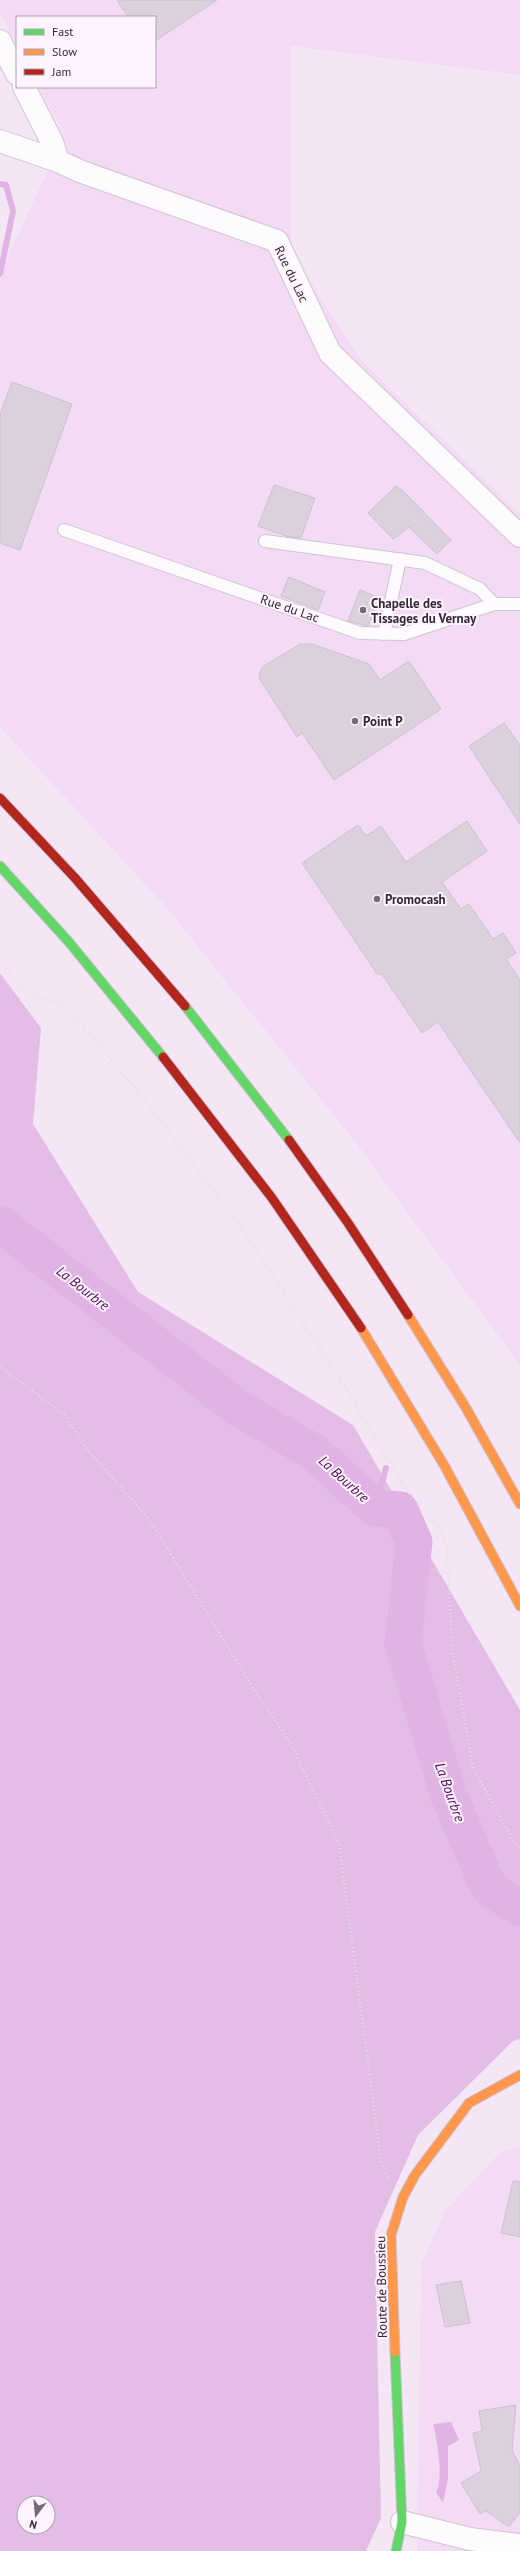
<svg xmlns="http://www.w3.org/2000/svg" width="520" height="2551" font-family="'PT Sans',sans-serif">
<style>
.built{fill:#f4dbf5}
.forest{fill:#e4bde7;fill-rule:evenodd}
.water{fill:#e1b3e4}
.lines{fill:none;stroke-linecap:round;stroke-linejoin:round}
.stream{stroke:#e1b3e4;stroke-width:6}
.river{stroke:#e1b3e4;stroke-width:37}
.building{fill:#dbd0dc;stroke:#ccc1cd}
.lane-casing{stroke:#cfc3d0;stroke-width:14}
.street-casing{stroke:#cfc3d0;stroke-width:24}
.fast-casing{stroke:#cfc3d0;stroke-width:11}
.slow-casing{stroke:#cfc3d0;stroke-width:11}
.jam-casing{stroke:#cfc3d0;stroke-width:11}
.path{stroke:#e3dee3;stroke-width:2.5;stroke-dasharray:1 3;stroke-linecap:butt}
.lane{stroke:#fefbfe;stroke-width:12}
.street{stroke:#fefbfe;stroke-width:22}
.fast{stroke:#63d668;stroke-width:9}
.slow{stroke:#ff974d;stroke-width:9}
.jam{stroke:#b3261e;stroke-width:9}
.poi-dot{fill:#776a77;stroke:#fef3ff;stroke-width:1.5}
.labels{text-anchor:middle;stroke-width:4;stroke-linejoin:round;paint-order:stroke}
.street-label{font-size:13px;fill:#332833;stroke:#fef3ff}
.poi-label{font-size:13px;font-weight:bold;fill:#332833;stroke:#fef3ff;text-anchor:start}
.water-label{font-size:14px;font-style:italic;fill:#520858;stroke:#fef3ff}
</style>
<rect width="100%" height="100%" fill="#f5e6f6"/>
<g class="built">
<path d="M0,0H520V75L291,46V252L361,360L520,514V1365L356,1143L166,907L0,727V274L64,135L39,87H155V17H17V45L0,13Z"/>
<path d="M520,2147V2551H417L421,2264L446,2209L501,2152Z"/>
</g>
<path class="forest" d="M0,973L41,1028L33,1124L138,1292L353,1425L520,1710V2039L513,2041L418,2135L375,2232L381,2518L366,2551H0ZM24,2503H48V2527H24Z"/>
<path class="water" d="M451,2422L459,2440L448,2446V2479L443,2503L436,2492C444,2479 437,2439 433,2424Z"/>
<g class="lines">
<g class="stream">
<path d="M0,184L6,185L13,211L0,274"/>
<path d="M375,1508L386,1468"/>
</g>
<path class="river" d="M0,1224L238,1408L315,1453L375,1508L400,1510L414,1542L403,1644L449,1796L489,1888L520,1908"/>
</g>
<g class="building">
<path d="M117,0H217L155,41V17H128Z"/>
<path d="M12,382L72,404L20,550L0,543V414Z"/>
<path d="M274,485L315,498L301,538L289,537L258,526Z"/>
<path d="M396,486L403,491L451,540L437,554L409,527L393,539L368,513Z"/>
<path d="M289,577L325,592L318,610L281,596Z"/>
<path d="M360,590L380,598L368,626L348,621Z"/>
<path d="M300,644H312L369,664L380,680L409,661L441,709L334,780L302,733L297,737L259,678L261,669L264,666Z"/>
<path d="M504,723L520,745V824L469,746Z"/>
<path d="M467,821L487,851L442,882L461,909L469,904L493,939L503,933L516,953L506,959L520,980V1143L438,1022L422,1033L381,973L378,975L302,863L358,825L366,836L381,826L406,862Z"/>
<path d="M513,2181L520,2182V2237L501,2233Z"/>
<path d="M461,2281L470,2323L445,2327L436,2285Z"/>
<path d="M516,2405L512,2450L520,2466V2512L509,2527L486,2511L480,2514L461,2483L481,2471L473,2433L482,2431L479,2411Z"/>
</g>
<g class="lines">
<defs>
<g id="lane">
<path d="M64,530L360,633L404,634L494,604H520"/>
<path d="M265,541L425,563L480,589L494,604"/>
<path d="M384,634L400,559"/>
</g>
<g id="street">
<path d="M0,41L17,74"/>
<path d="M24,87L52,142L58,161L82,172L277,241L330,353L520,536"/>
<path d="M0,141L58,161"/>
<path d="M402,2522L470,2539L520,2545"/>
</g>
<g id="fast">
<path d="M0,866L68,941L163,1057"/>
<path d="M185,1006L289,1140"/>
<path d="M395,2352L402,2522L396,2551"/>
</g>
<g id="slow">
<path d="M408,1315L466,1408L520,1504"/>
<path d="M361,1328L444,1465L520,1606"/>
<path d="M395,2352L391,2235L403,2197L415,2175L469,2103L520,2075"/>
</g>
<g id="jam">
<path d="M0,798L75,878L185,1006"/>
<path d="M163,1057L272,1198L361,1328"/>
<path d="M289,1140L348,1223L408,1315"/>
</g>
</defs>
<use href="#lane" class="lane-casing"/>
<use href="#street" class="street-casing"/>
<use href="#fast" class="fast-casing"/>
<use href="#slow" class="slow-casing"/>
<use href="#jam" class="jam-casing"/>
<g class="path">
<path d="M0,963L25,991L40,999L63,1003L145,1100L240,1225L346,1388L408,1493L432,1517L447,1545L452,1648L473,1768L514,1842L520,1848"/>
<path d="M0,1367L66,1416L86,1448L151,1522L251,1685L290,1742L339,1844L381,2161L389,2180"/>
</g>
<use href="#lane" class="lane"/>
<use href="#street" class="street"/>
<use href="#fast" class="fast"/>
<use href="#slow" class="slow"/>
<use href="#jam" class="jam"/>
</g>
<g class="poi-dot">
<circle cx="363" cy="610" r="4"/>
<circle cx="355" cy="721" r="4"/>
<circle cx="377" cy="899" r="4"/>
</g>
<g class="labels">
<g class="street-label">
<text transform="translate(292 274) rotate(64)" y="5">Rue du Lac</text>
<text transform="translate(290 608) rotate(19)" y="5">Rue du Lac</text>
<text transform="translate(381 2287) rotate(-91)" y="5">Route de Boussieu</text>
</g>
<g class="poi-label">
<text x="371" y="608">Chapelle des<tspan x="371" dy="15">Tissages du Vernay</tspan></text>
<text x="363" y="726">Point P</text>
<text x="385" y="904">Promocash</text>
</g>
<g class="water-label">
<text transform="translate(83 1288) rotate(38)" y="5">La Bourbre</text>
<text transform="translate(344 1479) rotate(42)" y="5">La Bourbre</text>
<text transform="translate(450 1792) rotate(70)" y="5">La Bourbre</text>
</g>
</g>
<rect x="16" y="16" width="140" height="72" fill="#fef3ff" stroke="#ada2ad"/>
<rect x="24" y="29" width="20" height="6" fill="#63d668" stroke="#ada2ad"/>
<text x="52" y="36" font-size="12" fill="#332833">Fast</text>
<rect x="24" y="49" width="20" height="6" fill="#ff974d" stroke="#ada2ad"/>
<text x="52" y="56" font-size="12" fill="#332833">Slow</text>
<rect x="24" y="69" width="20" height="6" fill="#b3261e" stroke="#ada2ad"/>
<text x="52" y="76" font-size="12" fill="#332833">Jam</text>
<g transform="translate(36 2515) rotate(196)"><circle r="19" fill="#fef3ff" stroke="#ada2ad"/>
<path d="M0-3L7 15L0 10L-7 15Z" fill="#776a77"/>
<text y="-6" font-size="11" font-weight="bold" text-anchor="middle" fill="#332833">N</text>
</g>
</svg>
